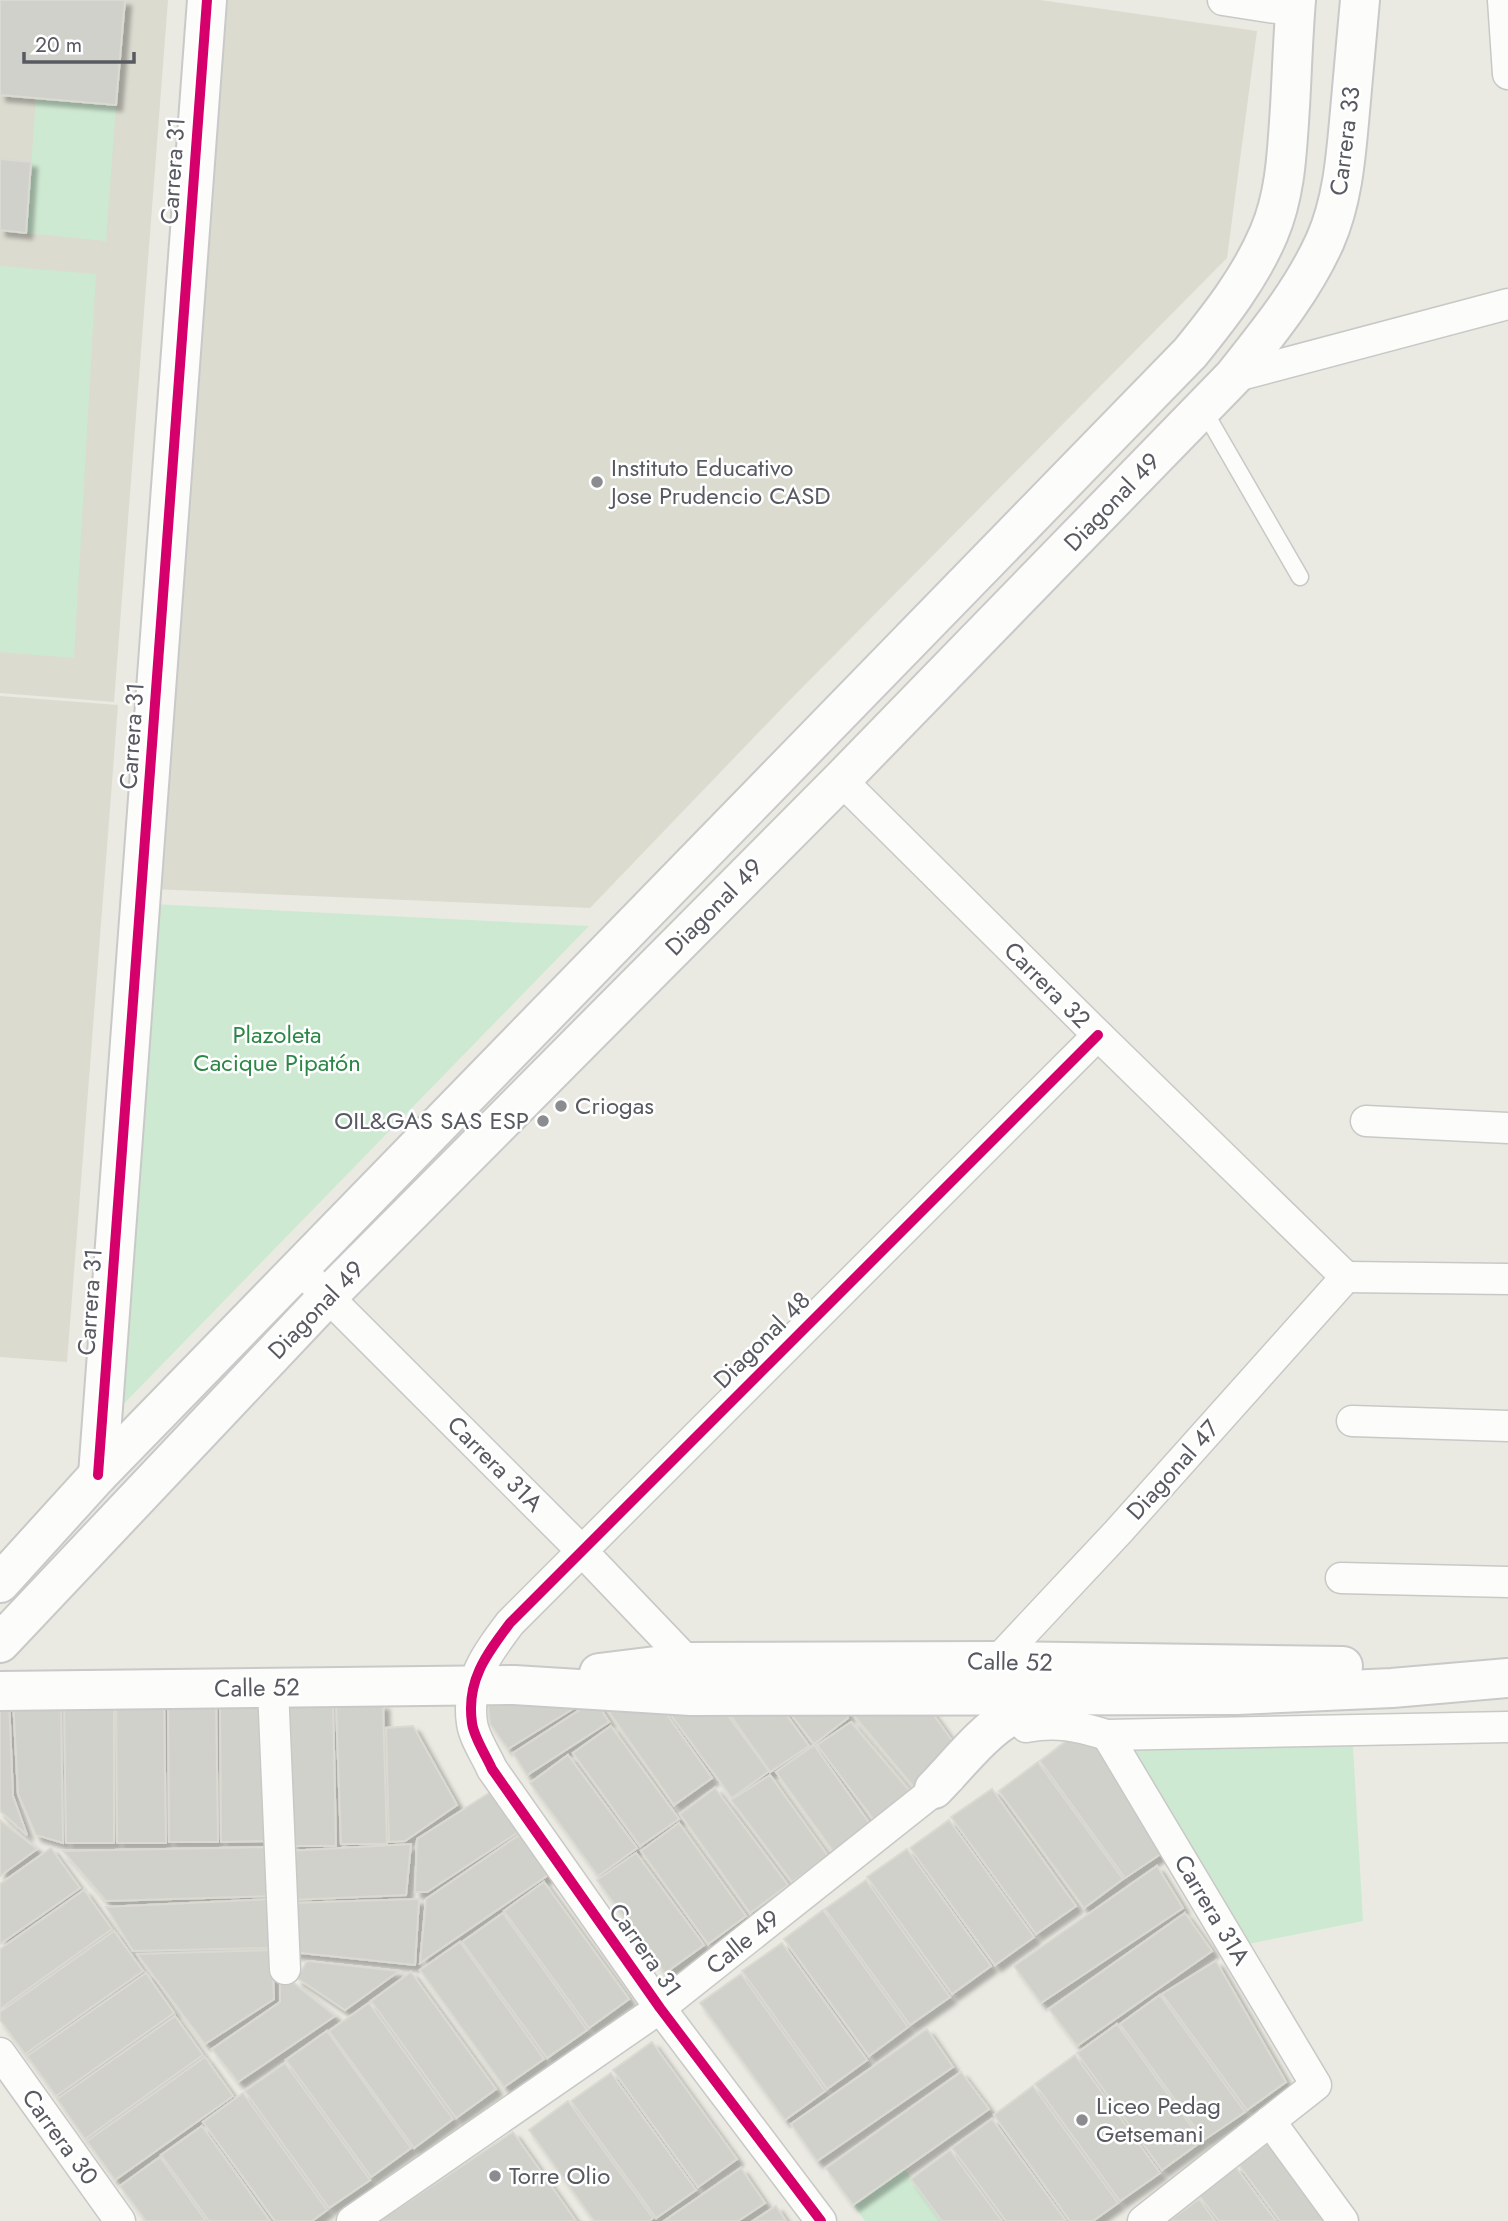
<svg xmlns="http://www.w3.org/2000/svg" width="1508" height="2221" font-family="Jost,sans-serif">
<style>
.education{fill:#dbdbd0}
.green{fill:#cee9d2}
.building{fill:#d1d1cc;stroke:#dad9d2;stroke-width:2;filter:url(#shadow)}
.lines{fill:none;stroke-linecap:round;stroke-linejoin:round}
.lane-casing{stroke:#c8c8c7;stroke-width:19}
.street-casing{stroke:#c8c8c7;stroke-width:33}
.secondary-casing{stroke:#c8c9c8;stroke-width:42}
.lane{stroke:#fcfcfb;stroke-width:16}
.street{stroke:#fcfcfb;stroke-width:30}
.secondary{stroke:#fcfcfb;stroke-width:38}
.cycleway-casing{stroke:#fff;stroke-width:15}
.cycleway{stroke:#d6006c;stroke-width:10}
.poi-dot{fill:#8b8c8f;stroke:#fff;stroke-width:2.5}
.labels{text-anchor:middle;stroke-width:5;stroke-linejoin:round;paint-order:stroke}
.street-label{font-size:24px;fill:#585a62;stroke:#fff}
.poi-label{font-size:24px;fill:#585a62;stroke:#fff;text-anchor:start}
.park-label{font-size:24px;fill:#2c8747;stroke:#fff}
</style>
<defs>
<filter id="shadow"><feDropShadow dx="6" dy="6" stdDeviation="2" flood-color="#0004"/></filter>
</defs>
<rect width="100%" height="100%" fill="#eaeae2"/>
<g class="education">
<path d="M0,0H168L114,702L0,693Z"/>
<path d="M228,0H1040L1257,31L1227,258L785,705L590,908L153,889Z"/>
<path d="M0,696L118,705L67,1362L0,1357Z"/>
</g>
<g class="green">
<path d="M36,98L116,105L106,241L26,233Z"/>
<path d="M0,266L96,274L74,658L0,652Z"/>
<path d="M152,904L589,926L108,1420Z"/>
<path d="M1352,1730L1363,1921L1233,1947L1107,1735Z"/>
<path d="M904,2168L943,2221H865L853,2205Z"/>
</g>
<g class="building">
<path d="M0,0H125L116,105L0,95Z"/>
<path d="M0,159L31,162L26,233L0,230Z"/>
<path d="M220,1697H267L270,1841L221,1842Z"/>
<path d="M61,1698L63,1843L36,1835L18,1794L13,1699Z"/>
<path d="M164,1698L166,1843H117L116,1699Z"/>
<path d="M168,1698H216L218,1842H169Z"/>
<path d="M114,1699V1843H66L64,1700Z"/>
<path d="M600,1699L658,1702L712,1778L674,1805Z"/>
<path d="M0,1700H9L13,1796L27,1835L0,1811Z"/>
<path d="M500,1700H587L508,1749L490,1724L488,1707Z"/>
<path d="M595,1700L609,1722L527,1775L513,1753Z"/>
<path d="M333,1701L336,1846H292L285,1702Z"/>
<path d="M662,1703L720,1705L769,1771L732,1798Z"/>
<path d="M336,1704H383L387,1844H341Z"/>
<path d="M843,1704L848,1718L814,1744L784,1705Z"/>
<path d="M724,1706H780L809,1746L770,1772Z"/>
<path d="M846,1706L930,1710L958,1749L917,1791Z"/>
<path d="M851,1722L914,1796L877,1824L817,1745Z"/>
<path d="M413,1726L457,1805L405,1841L389,1842L386,1728Z"/>
<path d="M611,1726L679,1819L640,1846L573,1753Z"/>
<path d="M1084,1739L1098,1749L1165,1851L1125,1878L1040,1761L1066,1741Z"/>
<path d="M814,1745L872,1827L835,1854L776,1772Z"/>
<path d="M568,1755L637,1848L598,1876L530,1783Z"/>
<path d="M1038,1762L1123,1879L1084,1908L999,1791Z"/>
<path d="M770,1775L828,1856L792,1882L731,1800Z"/>
<path d="M715,1788L788,1885L750,1913L680,1814Z"/>
<path d="M992,1789L1076,1906L1036,1934L951,1817Z"/>
<path d="M492,1791L520,1831L427,1892H415L417,1839Z"/>
<path d="M0,1820L37,1849L0,1876Z"/>
<path d="M949,1820L1034,1937L995,1965L910,1848Z"/>
<path d="M679,1823L746,1916L708,1944L641,1851Z"/>
<path d="M522,1833L551,1873L420,1963L426,1899Z"/>
<path d="M411,1844L406,1895L290,1900L288,1851Z"/>
<path d="M270,1847L271,1896L106,1901L63,1851Z"/>
<path d="M51,1848L80,1888L0,1944V1884Z"/>
<path d="M907,1849L991,1966L952,1994L867,1877Z"/>
<path d="M636,1853L704,1945L665,1973L597,1880Z"/>
<path d="M1157,1866L1183,1908L1041,2003L1014,1966Z"/>
<path d="M866,1880L950,1997L910,2025L825,1909Z"/>
<path d="M544,1882L629,1999L589,2028L504,1911Z"/>
<path d="M84,1890L112,1929L0,2009V1949Z"/>
<path d="M273,1899L274,1948L133,1951L106,1907Z"/>
<path d="M419,1899L415,1965L292,1952L290,1903Z"/>
<path d="M823,1910L908,2027L869,2056L784,1939Z"/>
<path d="M503,1913L587,2030L547,2058L462,1942Z"/>
<path d="M1185,1913L1212,1951L1077,2046L1049,2009Z"/>
<path d="M114,1931L143,1971L25,2054L0,2020V2012Z"/>
<path d="M460,1942L544,2059L504,2087L420,1970Z"/>
<path d="M782,1943L867,2060L827,2089L742,1971Z"/>
<path d="M272,1950L274,1999L205,2044L137,1954Z"/>
<path d="M307,1961L399,1971L345,2010L297,1978Z"/>
<path d="M1216,1961L1286,2082L1247,2110L1162,1994Z"/>
<path d="M411,1972L496,2089L456,2118L371,2001Z"/>
<path d="M146,1973L174,2013L56,2096L27,2056Z"/>
<path d="M741,1974L825,2091L785,2120L700,2003Z"/>
<path d="M294,1983L335,2016L238,2082L212,2049L280,2002V1984Z"/>
<path d="M1160,1995L1245,2112L1204,2140L1120,2024Z"/>
<path d="M369,2003L453,2119L414,2148L329,2031Z"/>
<path d="M175,2016L203,2055L85,2139L57,2099Z"/>
<path d="M1117,2024L1202,2141L1162,2170L1077,2053Z"/>
<path d="M927,2029L953,2067L817,2161L791,2124Z"/>
<path d="M327,2031L411,2148L371,2177L286,2060Z"/>
<path d="M652,2042L737,2159L698,2187L613,2070Z"/>
<path d="M1075,2055L1160,2173L1120,2201L1035,2084Z"/>
<path d="M205,2057L233,2096L115,2180L87,2141Z"/>
<path d="M285,2063L370,2180L329,2208L245,2091Z"/>
<path d="M961,2072L989,2109L853,2205L826,2168Z"/>
<path d="M611,2073L696,2190L656,2218L571,2101Z"/>
<path d="M1033,2086L1118,2203L1093,2221H1070L994,2115Z"/>
<path d="M243,2093L327,2210L312,2221H275L203,2122Z"/>
<path d="M568,2101L653,2218L649,2221H594L529,2130Z"/>
<path d="M992,2119L1066,2221H1006L952,2148Z"/>
<path d="M202,2126L270,2221H209L161,2155Z"/>
<path d="M513,2132L576,2221H379Z"/>
<path d="M1275,2137L1336,2221H1280L1238,2164Z"/>
<path d="M950,2150L1002,2221H942L911,2179Z"/>
<path d="M160,2157L206,2221H146L120,2186Z"/>
<path d="M1235,2166L1276,2221H1219L1197,2193Z"/>
<path d="M741,2168L765,2203L738,2221H664Z"/>
<path d="M1199,2199L1215,2221H1169Z"/>
<path d="M776,2206L786,2221H753Z"/>
</g>
<g class="lines">
<defs>
<path id="lane" d="M1203,409L1300,577"/>
<g id="street">
<path d="M1223,0L1295,11"/>
<path d="M1503,0L1508,74"/>
<path d="M1233,377L1508,304"/>
<path d="M841,780L1098,1035L1346,1277"/>
<path d="M1366,1121L1508,1128"/>
<path d="M1346,1277L1508,1279"/>
<path d="M312,1281L581,1550L688,1662"/>
<path d="M1352,1421L1508,1426"/>
<path d="M1341,1578L1508,1582"/>
<path d="M997,1661L1118,1532L1346,1277"/>
<path d="M273,1688L285,1969"/>
<path d="M1026,1727C1057,1721 1077,1726 1107,1735L1508,1727"/>
<path d="M1107,1735L1316,2085L1143,2221"/>
<path d="M0,2053L120,2221"/>
<path d="M1270,2121L1343,2221"/>
<path d="M352,2221L660,2008L950,1778"/>
<path d="M821,2221L660,2008L492,1769C486,1755 474,1738 472,1723C466,1681 486,1655 510,1623L1098,1035"/>
</g>
<g id="secondary">
<path d="M98,1475L207,0"/>
<path d="M0,1583L98,1475L1190,353C1220,316 1250,278 1269,233C1286,193 1287,150 1290,107C1292,71 1293,36 1296,0"/>
<path d="M0,1643L328,1296L841,780L1233,377C1267,334 1302,292 1325,241C1343,200 1346,155 1350,111C1353,74 1357,37 1360,0"/>
<path d="M599,1673L688,1662L997,1661L1343,1666"/>
<path d="M0,1691L514,1685L691,1696L1237,1695L1392,1688L1508,1678"/>
<path d="M934,1789C954,1769 985,1729 1010,1717C1023,1711 1038,1711 1053,1711"/>
</g>
</defs>
<use href="#lane" class="lane-casing"/>
<use href="#street" class="street-casing"/>
<use href="#secondary" class="secondary-casing"/>
<use href="#lane" class="lane"/>
<use href="#street" class="street"/>
<use href="#secondary" class="secondary"/>
<defs>
<g id="cycleway">
<path d="M98,1475L207,0"/>
<path d="M821,2221L660,2008L492,1769C486,1755 474,1738 472,1723C466,1681 486,1655 510,1623L1098,1035"/>
</g>
</defs>
<use href="#cycleway" class="cycleway-casing"/>
<use href="#cycleway" class="cycleway"/>
</g>
<g class="poi-dot">
<circle cx="597" cy="482" r="7"/>
<circle cx="561" cy="1106" r="7"/>
<circle cx="543" cy="1121" r="7"/>
<circle cx="1082" cy="2120" r="7"/>
<circle cx="495" cy="2176" r="7"/>
</g>
<g class="labels">
<g class="street-label">
<text transform="translate(1345 141) rotate(-83)" y="8">Carrera 33</text>
<text transform="translate(173 171) rotate(-86)" y="8">Carrera 31</text>
<text transform="translate(1112 502) rotate(-46)" y="8">Diagonal 49</text>
<text transform="translate(132 736) rotate(-86)" y="8">Carrera 31</text>
<text transform="translate(714 907) rotate(-45)" y="8">Diagonal 49</text>
<text transform="translate(1047 985) rotate(45)" y="8">Carrera 32</text>
<text transform="translate(90 1302) rotate(-86)" y="8">Carrera 31</text>
<text transform="translate(316 1310) rotate(-46)" y="8">Diagonal 49</text>
<text transform="translate(762 1340) rotate(-45)" y="8">Diagonal 48</text>
<text transform="translate(495 1464) rotate(45)" y="8">Carrera 31A</text>
<text transform="translate(1173 1470) rotate(-48)" y="8">Diagonal 47</text>
<text transform="translate(1010 1662) rotate(1)" y="8">Calle 52</text>
<text transform="translate(257 1688) rotate(-1)" y="8">Calle 52</text>
<text transform="translate(1212 1910) rotate(59)" y="8">Carrera 31A</text>
<text transform="translate(743 1942) rotate(-39)" y="8">Calle 49</text>
<text transform="translate(645 1950) rotate(55)" y="8">Carrera 31</text>
<text transform="translate(60 2137) rotate(54)" y="8">Carrera 30</text>
</g>
<g class="poi-label">
<text x="611" y="476">Instituto Educativo<tspan x="611" dy="28">Jose Prudencio CASD</tspan></text>
<text x="575" y="1114">Criogas</text>
<text x="529" y="1129" text-anchor="end">OIL&amp;GAS SAS ESP</text>
<text x="1096" y="2114">Liceo Pedag<tspan x="1096" dy="28">Getsemani</tspan></text>
<text x="509" y="2184">Torre Olio</text>
</g>
<g class="park-label">
<text x="277" y="1043">Plazoleta<tspan x="277" dy="28">Cacique Pipatón</tspan></text>
</g>
</g>
<path d="M24 52v10h110v-10" fill="none" stroke="#585a62" stroke-width="3.5"/>
<text x="35" y="52" font-size="21" fill="#585a62" stroke="#ffffff" stroke-width="5" paint-order="stroke">20 m</text>
</svg>
